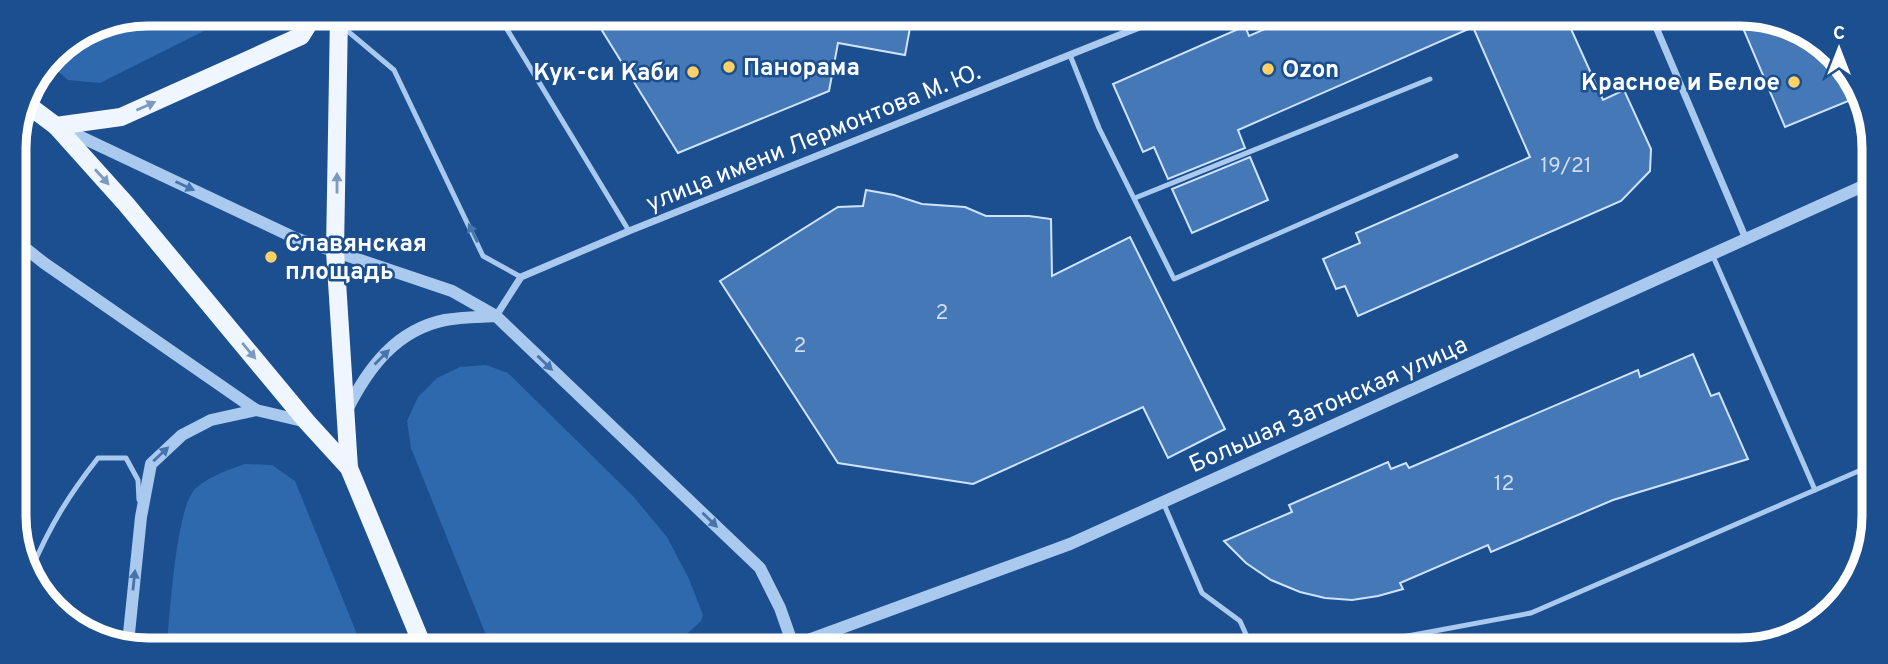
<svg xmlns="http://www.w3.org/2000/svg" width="1888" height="664" font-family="Overpass,sans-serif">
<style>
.green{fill:#2e69ad}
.building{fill:#4478b7;stroke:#cfe3fa;stroke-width:2}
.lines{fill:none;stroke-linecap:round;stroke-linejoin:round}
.service{stroke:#a9c9ee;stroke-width:5}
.minor{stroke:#a9c9ee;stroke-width:7}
.tertiary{stroke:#a9c9ee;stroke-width:12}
.primary{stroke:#f0f6ff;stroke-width:18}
.oneway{fill:#7b9ac1}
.oneway2{fill:#4674ac}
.poi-dot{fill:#ffd166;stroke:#1b4f8f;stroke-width:2.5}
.labels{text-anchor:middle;stroke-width:5;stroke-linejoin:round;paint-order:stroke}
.number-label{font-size:21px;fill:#d0dded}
.poi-label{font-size:24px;font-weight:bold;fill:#fff;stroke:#1b4f8f;text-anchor:start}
.street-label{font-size:24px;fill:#fff;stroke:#1b4f8f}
.rim{fill:none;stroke:#fff;stroke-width:9}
</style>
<rect width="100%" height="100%" fill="#1b4f8f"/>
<g class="green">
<path d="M149,14H238L100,83L68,80L48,63L60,48Z"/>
<path d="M486,365L508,373L632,495L667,537L689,579L703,615L701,621L688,633L660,645H490L411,448L407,421L418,397L437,378L460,367Z"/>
<path d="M245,464L272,465L295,481L361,644L167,643C170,614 176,505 196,488C210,476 228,470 245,464Z"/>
</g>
<g class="building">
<path d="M593,16L783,17H912L905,55L838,43L829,91L678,153Z"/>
<path d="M1288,19L1567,20L1603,100L1624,90L1651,149L1650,171L1621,201L1358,316L1345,286L1336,289L1323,259L1360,243L1356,233L1530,157L1473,27L1238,130L1245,148L1168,179L1154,147L1143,152L1113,84L1245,26L1249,36Z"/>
<path d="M1740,21H1782L1841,60L1858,97L1785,127Z"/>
<path d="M1250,157L1268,200L1192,233L1172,189Z"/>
<path d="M866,190L894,195L922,204L965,207L986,216H1029L1051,219L1052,276L1130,237L1225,429L1168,458L1143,407L973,484L838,463L720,281L838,207L863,206Z"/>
<path d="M1693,354L1711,396L1719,393L1748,459L1613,500L1491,552L1488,545L1400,583L1403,589L1378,596L1352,600L1325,598L1300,592L1271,580L1246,563L1224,541L1292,512L1289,505L1388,462L1391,469L1406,463L1409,468L1638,370L1640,377Z"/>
</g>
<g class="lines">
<g class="service">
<path d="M499,16L629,231"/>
<path d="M341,23L396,20L441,25L458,15"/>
<path d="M344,28L394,70L483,256L521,277"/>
<path d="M1070,55L1099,128L1174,279L1456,156"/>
<path d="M1135,198L1430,79"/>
<path d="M1815,490L1868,467"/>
<path d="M1163,502L1202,593L1240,621L1252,648"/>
<path d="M31,570C50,526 68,496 98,458H126L138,480L139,500"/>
<path d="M1343,648L1531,613L1815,490L1712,254"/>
</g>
<g class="minor">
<path d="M1653,20L1746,239"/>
<path d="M496,316L521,277L629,231L1162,18"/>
</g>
<g class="tertiary">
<path d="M62,128L295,238L452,291L496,316L760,568L780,608L793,645"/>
<path d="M15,240L44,263L256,410"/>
<path d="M347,410C368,368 396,330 445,320C461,317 479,317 495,316"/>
<path d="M128,643L141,517L151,464L182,435L211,420L256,410L307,422"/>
<path d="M792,646L1070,544L1872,182"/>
</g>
<g class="primary">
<path d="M339,15L335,251L349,468L422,644"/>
<path d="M24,102L56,126L126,204L307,422L349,468"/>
<path d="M56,126L121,117L301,36L314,15"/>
</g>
</g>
<defs><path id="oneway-solid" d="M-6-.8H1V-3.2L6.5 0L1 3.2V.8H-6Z" transform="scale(1.75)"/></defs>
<g class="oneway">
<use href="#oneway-solid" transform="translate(146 106) rotate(-24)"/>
<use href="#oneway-solid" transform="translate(102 177) rotate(48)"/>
<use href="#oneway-solid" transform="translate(337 183) rotate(-90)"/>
<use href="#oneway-solid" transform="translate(249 351) rotate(50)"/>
</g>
<g class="oneway2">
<use href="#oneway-solid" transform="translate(185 186) rotate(25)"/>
<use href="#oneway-solid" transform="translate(473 233) rotate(-116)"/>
<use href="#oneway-solid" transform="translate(382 357) rotate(-45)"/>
<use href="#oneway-solid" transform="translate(545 363) rotate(44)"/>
<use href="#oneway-solid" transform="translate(161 454) rotate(-43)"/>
<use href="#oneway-solid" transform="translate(710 520) rotate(44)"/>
<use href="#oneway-solid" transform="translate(134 580) rotate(-84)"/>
</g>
<g class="poi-dot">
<circle cx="729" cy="67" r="7"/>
<circle cx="1268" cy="69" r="7"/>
<circle cx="693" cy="72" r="7"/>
<circle cx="1794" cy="82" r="7"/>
<circle cx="271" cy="257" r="7"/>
</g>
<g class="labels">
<g class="number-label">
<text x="1566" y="172">19/21</text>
<text x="942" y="319">2</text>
<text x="800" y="352">2</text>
<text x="1504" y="490">12</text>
</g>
<g class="poi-label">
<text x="743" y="75">Панорама</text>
<text x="1282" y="77">Ozon</text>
<text x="679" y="80" text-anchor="end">Кук-си Каби</text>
<text x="1780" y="90" text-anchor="end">Красное и Белое</text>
<text x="285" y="251">Славянская<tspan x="285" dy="28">площадь</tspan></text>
</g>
<g class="street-label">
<text transform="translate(813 137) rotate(-22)" y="8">улица имени Лермонтова М. Ю.</text>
<text transform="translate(1328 404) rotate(-24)" y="8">Большая Затонская улица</text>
</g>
</g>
<path d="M0 0H1888V664H0ZM148 26H1740A122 122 0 0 1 1862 148V516A122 122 0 0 1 1740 638H148A122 122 0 0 1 26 516V148A122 122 0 0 1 148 26Z" fill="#1b4f8f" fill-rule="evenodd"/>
<path class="rim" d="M148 26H1740A122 122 0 0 1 1862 148V516A122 122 0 0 1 1740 638H148A122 122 0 0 1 26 516V148A122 122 0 0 1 148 26Z"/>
<g transform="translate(1839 49)" stroke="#1b4f8f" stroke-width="5" paint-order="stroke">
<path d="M0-5L12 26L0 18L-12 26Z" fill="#ffffff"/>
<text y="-10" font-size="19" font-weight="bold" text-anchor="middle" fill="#ffffff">С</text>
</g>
</svg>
